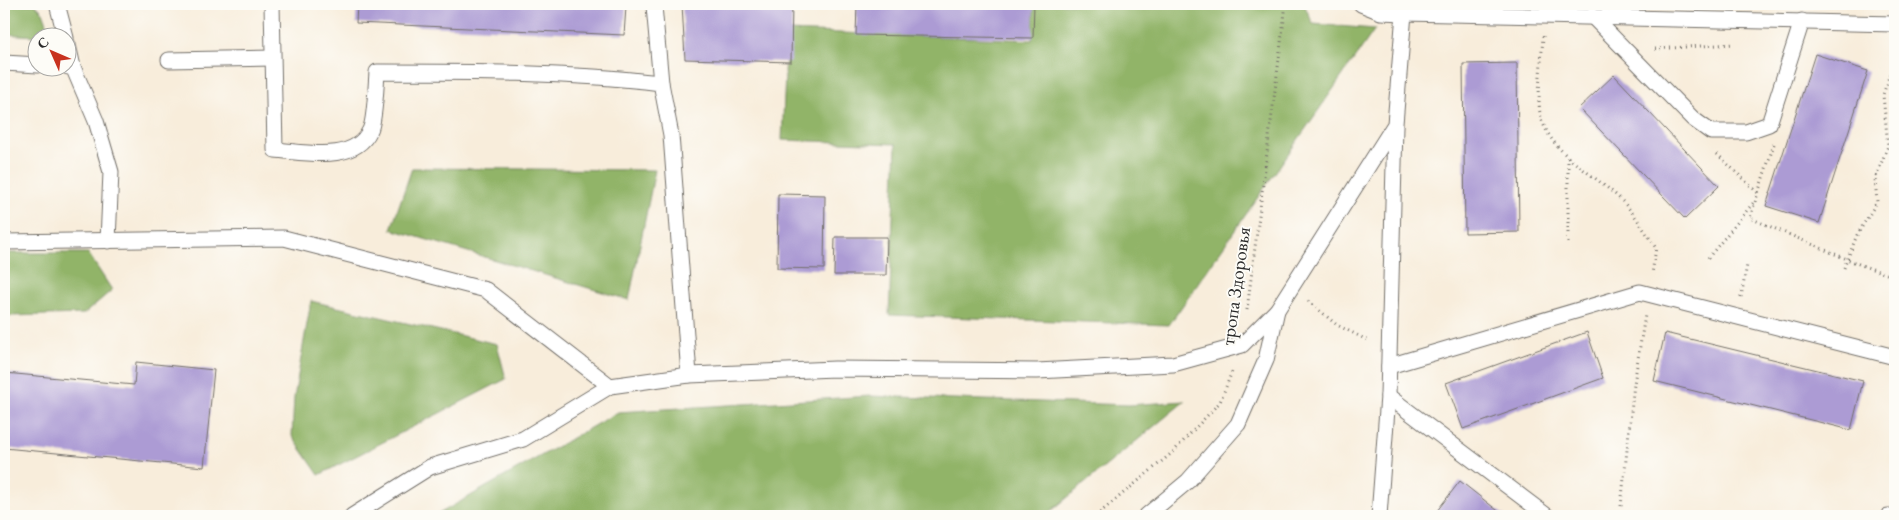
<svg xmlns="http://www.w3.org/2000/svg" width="1899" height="520" font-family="'EB Garamond',serif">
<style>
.forest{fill:#91b468;stroke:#5e704a}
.building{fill:#ac9bd4}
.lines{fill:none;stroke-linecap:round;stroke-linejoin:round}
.service-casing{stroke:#736f69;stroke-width:17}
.path{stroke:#736f69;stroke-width:3;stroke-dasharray:1 4;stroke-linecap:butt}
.service{stroke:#fff;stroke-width:15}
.labels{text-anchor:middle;stroke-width:4;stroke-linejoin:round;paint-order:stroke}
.street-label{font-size:19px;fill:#2b2b2b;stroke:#fdfcf7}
</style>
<rect width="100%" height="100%" fill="#fdfcf7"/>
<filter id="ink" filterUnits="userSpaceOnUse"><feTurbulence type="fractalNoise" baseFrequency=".02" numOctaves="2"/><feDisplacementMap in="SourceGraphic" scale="10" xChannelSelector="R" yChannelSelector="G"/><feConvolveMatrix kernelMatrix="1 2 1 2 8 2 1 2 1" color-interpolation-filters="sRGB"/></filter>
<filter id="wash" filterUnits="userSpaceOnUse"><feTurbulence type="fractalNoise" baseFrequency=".0096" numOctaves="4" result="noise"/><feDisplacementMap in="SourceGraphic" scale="20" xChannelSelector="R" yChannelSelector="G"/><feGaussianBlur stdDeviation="1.12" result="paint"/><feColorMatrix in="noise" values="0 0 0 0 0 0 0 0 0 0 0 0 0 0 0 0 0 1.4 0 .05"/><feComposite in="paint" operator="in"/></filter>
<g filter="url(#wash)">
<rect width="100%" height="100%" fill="#f8eddb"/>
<g class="forest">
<path d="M4,4H35L43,12L52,37L4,34Z"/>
<path d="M1034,4H1304L1313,24L1375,29L1169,325L889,315L896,144L782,140L787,31L1032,40Z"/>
<path d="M412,168L655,170L629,300L391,229Z"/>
<path d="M4,253H88L112,290L84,314L9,316L4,319Z"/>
<path d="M311,301L497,344L506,379L319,475L292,436L294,398Z"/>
<path d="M870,396L1129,405L1185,401L1045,516H435L618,412Z"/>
</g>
<g id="blocks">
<g class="building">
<path d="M357,4H659V5L626,7L624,35L356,23Z"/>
<path d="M682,4H792L791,62L685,59Z"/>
<path d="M857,4H1034L1033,38L856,35Z"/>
<path d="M1815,54L1868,71L1819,223L1766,206Z"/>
<path d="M1517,63L1519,232L1465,233L1463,64Z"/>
<path d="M1614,75L1719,186L1685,219L1579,108Z"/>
<path d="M778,194L825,195L824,269L777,268Z"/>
<path d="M835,237H887L886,275H834Z"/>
<path d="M1587,332L1603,378L1463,429L1446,383Z"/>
<path d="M1665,333L1863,381L1851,430L1654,381Z"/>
<path d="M136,362L214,370L204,467L4,448L5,373L134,385Z"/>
<path d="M1460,481L1493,507L1505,516H1433Z"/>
</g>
</g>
</g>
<g filter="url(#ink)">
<use href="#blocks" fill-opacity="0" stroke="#736f69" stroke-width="1"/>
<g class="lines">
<defs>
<g id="service">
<path d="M57,4L66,38"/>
<path d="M272,4L275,150C305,152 354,164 370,130C375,120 376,85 377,72C472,72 566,72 661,83L671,135L689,375"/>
<path d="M1361,4L1381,12L1404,13L1895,24"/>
<path d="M654,6L661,83"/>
<path d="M1592,16L1693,119L1711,132H1746L1769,124L1802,21"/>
<path d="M68,45L73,67"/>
<path d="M169,60L272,58"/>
<path d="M4,63L38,65"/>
<path d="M68,67H73L96,121L111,172L108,241"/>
<path d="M4,242L284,238L486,290L610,386"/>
<path d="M1389,366L1640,292L1895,357"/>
<path d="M1388,396L1547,516"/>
<path d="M352,516L430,467L523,439L610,386L689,375L835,369L1037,371L1173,364L1242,345L1277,310L1395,124L1404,13"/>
<path d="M1146,516L1188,481L1238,424L1266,360L1277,310"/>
<path d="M1379,516L1388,396L1395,126"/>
<path d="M1888,516H1895"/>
</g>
</defs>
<use href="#service" class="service-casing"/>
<g class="path">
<path d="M1543,36C1542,55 1537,97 1540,113C1549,155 1595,173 1622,201C1636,215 1645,232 1656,248L1652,274"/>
<path d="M1655,49L1733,44"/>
<path d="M1774,144L1750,218L1861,265L1895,277"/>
<path d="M1717,154L1758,193"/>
<path d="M1568,157V247"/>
<path d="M1708,258L1754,202"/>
<path d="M1844,268L1857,235L1877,202L1875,179L1888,146L1883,95L1895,58"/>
<path d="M1741,297L1747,265"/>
<path d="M1308,301L1337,325L1369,341"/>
<path d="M1247,310L1286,4"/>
<path d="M1096,516L1173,452L1220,402L1233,369"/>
<path d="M1620,516L1634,384L1645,315"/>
</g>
<use href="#service" class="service"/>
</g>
</g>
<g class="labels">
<g class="street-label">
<text transform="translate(1235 286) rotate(-82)" y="7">тропа Здоровья</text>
</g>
</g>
<rect width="1899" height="520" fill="none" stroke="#fdfcf7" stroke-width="20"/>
<g transform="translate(52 52) rotate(315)"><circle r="24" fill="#fdfcf7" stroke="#a9a8a5"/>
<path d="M0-4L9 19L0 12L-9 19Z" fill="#c8321e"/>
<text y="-8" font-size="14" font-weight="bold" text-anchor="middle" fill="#2b2b2b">С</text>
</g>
</svg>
